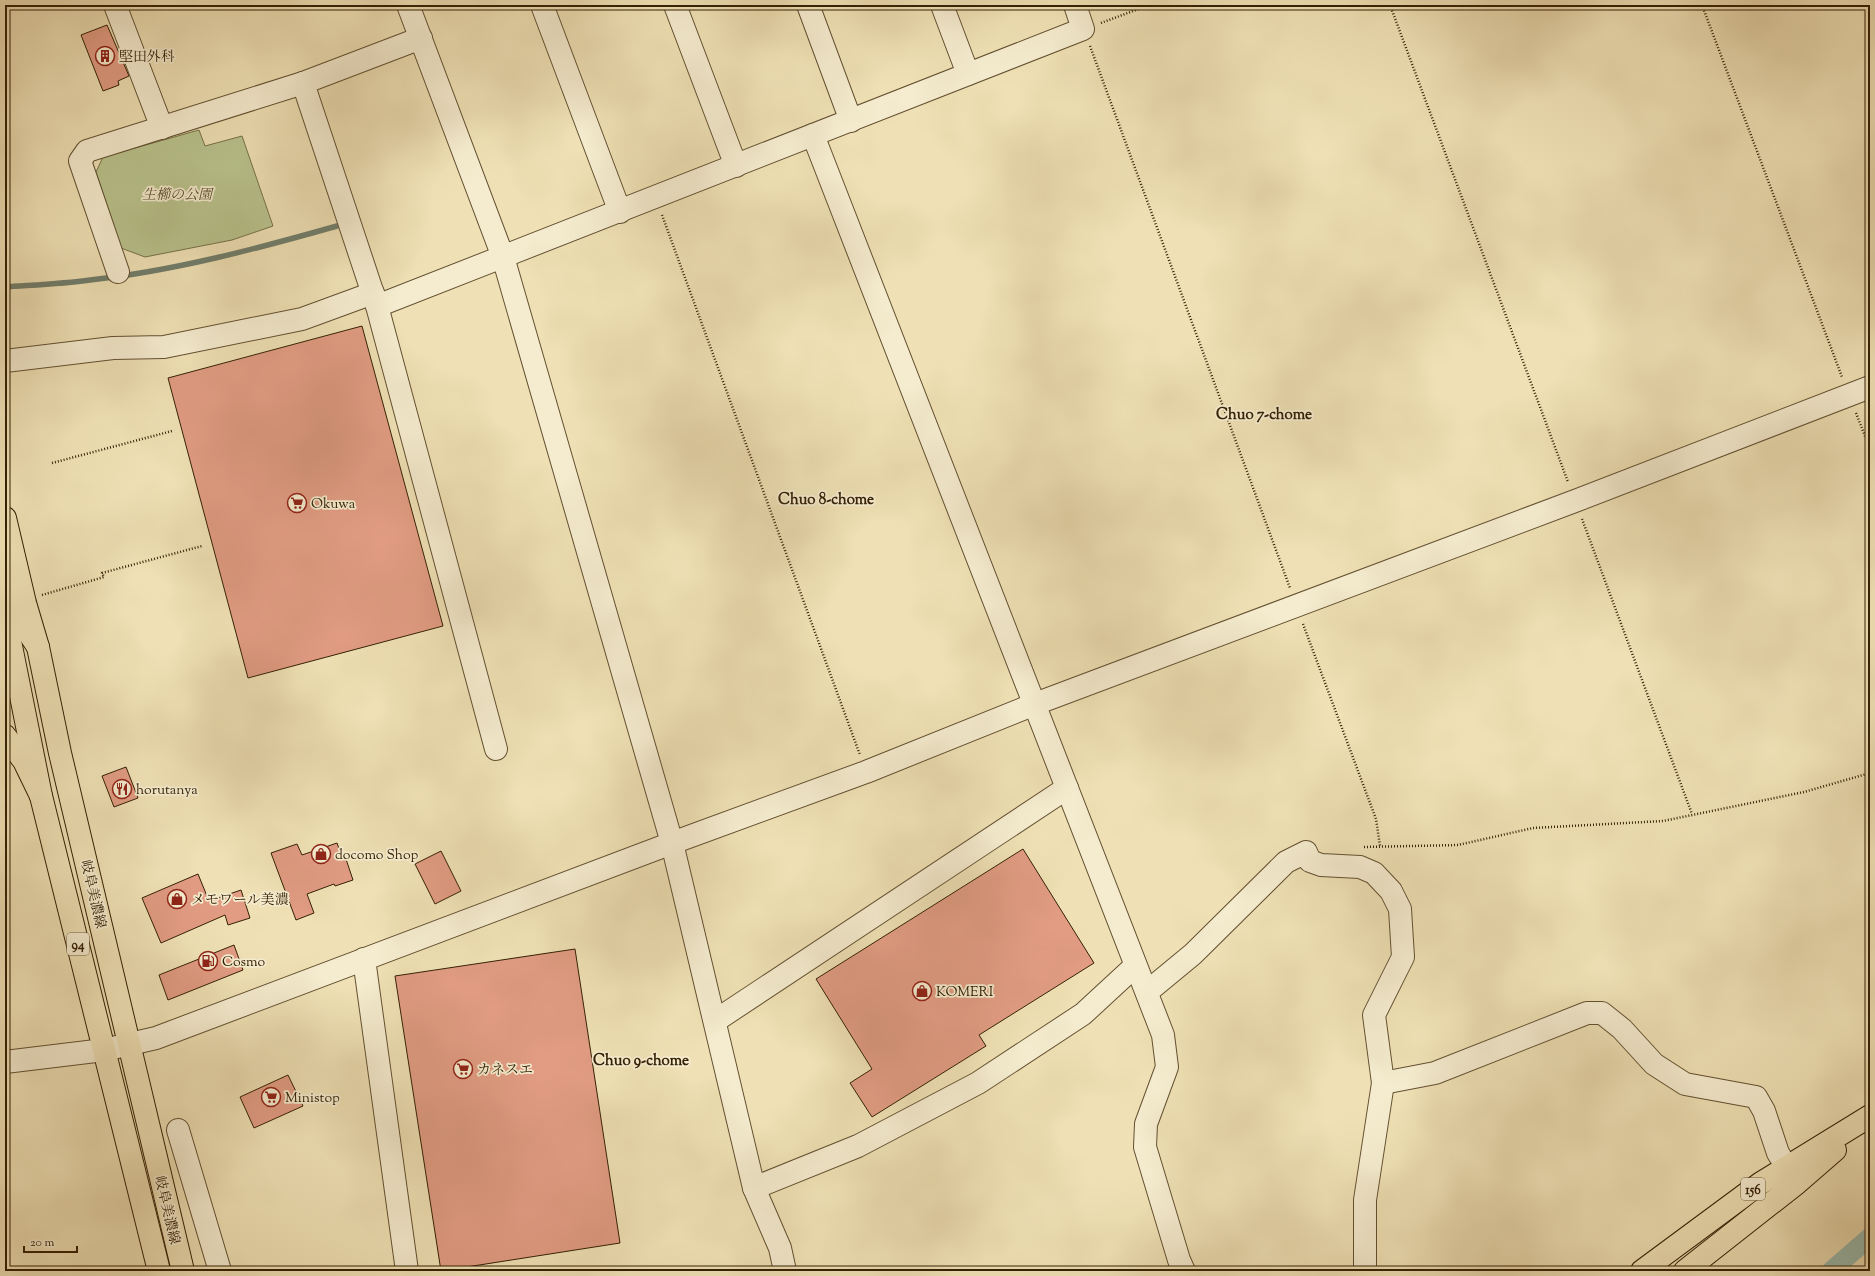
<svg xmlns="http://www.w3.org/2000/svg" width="1875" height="1276" font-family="'Sorts Mill Goudy','Noto Serif JP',serif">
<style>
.green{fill:#b9c38d;stroke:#767249}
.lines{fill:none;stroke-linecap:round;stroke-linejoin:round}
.stream{stroke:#717e6c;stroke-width:5.5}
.canal{stroke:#9abdb0;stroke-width:19}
.building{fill:#e19c83;stroke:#342005}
.minor-casing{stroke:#635031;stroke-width:24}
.major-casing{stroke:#342005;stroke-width:24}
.highway-casing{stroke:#342005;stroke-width:24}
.path{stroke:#342005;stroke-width:2.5;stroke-dasharray:1 2;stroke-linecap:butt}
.minor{stroke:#f5eccf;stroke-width:22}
.major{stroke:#efe1b5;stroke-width:22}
.highway{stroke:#efe1b5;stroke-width:22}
.labels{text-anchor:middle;stroke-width:3.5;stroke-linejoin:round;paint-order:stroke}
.shield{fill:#f5eccf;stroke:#6e5d42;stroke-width:1}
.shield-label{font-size:13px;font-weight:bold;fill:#342005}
.poi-label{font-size:14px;fill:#342005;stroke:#f5eccf;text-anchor:start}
.park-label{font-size:14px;font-style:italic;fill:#5c512e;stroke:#f5eccf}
.street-label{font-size:14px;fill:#342005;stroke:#f5eccf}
.neighbourhood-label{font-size:15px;font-weight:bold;fill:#342005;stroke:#f5eccf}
</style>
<rect width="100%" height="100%" fill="#efe1b5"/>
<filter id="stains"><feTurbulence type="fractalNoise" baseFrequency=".005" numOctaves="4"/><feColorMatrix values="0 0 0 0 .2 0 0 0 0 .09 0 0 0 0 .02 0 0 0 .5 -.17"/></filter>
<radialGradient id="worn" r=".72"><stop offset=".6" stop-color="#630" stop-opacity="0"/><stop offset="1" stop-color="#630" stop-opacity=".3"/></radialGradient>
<path class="green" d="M199,130L205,146L242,136L273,226L232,240L145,257L121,248L96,172L103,157Z"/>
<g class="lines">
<path class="stream" d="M5,287C33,285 62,284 90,280C173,271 256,249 337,226"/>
<path class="canal" d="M1831,1271L1870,1237"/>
</g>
<g class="building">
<path d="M107,25L129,76L118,81L119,85L103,91L81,35Z"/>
<path d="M362,326L443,626L248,678L168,378Z"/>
<path d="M126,767L138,798L114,807L102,776Z"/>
<path d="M337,843L342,857L345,856L353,880L335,886L334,884L307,894L314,913L296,920L271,853L297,844L302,855Z"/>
<path d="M1023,849L1094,963L979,1035L986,1046L872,1117L850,1083L872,1069L816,979Z"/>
<path d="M441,851L461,891L435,904L415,864Z"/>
<path d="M198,874L209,901L241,890L250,918L228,925L225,915L161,943L142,898Z"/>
<path d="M234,945L243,970L168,1000L159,975Z"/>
<path d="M575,949L620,1243L441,1271L395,976Z"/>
<path d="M288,1075L303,1106L254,1128L240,1097Z"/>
</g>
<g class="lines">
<defs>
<g id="minor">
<path d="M115,5L162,128"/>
<path d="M408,5L503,257L672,843L754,1188L858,1146L978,1083L1083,1014L1135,966"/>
<path d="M542,5L620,212"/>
<path d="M675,5L736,166"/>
<path d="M808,5L851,121"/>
<path d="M942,5L968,74"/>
<path d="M303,83L377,306L496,749"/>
<path d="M813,135L1163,1035L1167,1067L1146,1124L1145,1147L1179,1260L1184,1271"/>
<path d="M118,272L80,161L87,151L303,83L421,38"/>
<path d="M377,306L1083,29L1075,5"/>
<path d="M5,361L113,348L164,347L302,319L373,293"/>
<path d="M364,959L407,1271"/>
<path d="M1147,992L1193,954L1286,862L1306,852L1310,861L1321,865L1360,867L1374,873L1391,891L1400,909L1403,957L1374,1015L1383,1083L1365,1200V1271"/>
<path d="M715,1021L1067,788"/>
<path d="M5,1062L104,1050L156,1038L672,843L866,772L1035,704L1575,501L1870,387"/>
<path d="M1383,1083L1435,1073L1587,1013H1602L1622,1029L1654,1064L1685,1084L1756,1097L1764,1111L1778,1153L1796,1182"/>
<path d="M178,1130L220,1271"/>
<path d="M754,1188L780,1248L785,1271"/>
</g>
<g id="major">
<path d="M5,518L25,603L38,647L60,753L183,1271"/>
<path d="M5,616L41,796L159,1271"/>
</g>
<g id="highway">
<path d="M5,600L10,573V544"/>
<path d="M5,611L25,627L38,647"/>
<path d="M5,736L24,761L41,796"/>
<path d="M1642,1271L1761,1183L1870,1116"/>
<path d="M1685,1271L1797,1183L1835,1150"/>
</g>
</defs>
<use href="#minor" class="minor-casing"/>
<use href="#major" class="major-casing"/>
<use href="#highway" class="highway-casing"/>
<g class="path">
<path d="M1390,5L1568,482"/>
<path d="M1702,5L1842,377"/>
<path d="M1101,23L1149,5"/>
<path d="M1090,46L1290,588"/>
<path d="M662,215L860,755"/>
<path d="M1856,413L1870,449"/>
<path d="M52,463L172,431"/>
<path d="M1582,519L1692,814"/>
<path d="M42,595L104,577L102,573L202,546"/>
<path d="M1303,624L1376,819L1380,846"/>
<path d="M1364,847L1458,845L1533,828L1663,821L1804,792L1870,773"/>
</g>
<use href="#minor" class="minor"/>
<use href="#major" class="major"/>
<use href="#highway" class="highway"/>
</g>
<defs>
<symbol id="building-ring" viewBox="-11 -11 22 22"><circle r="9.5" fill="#f5eccf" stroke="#8f2418" stroke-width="1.5"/><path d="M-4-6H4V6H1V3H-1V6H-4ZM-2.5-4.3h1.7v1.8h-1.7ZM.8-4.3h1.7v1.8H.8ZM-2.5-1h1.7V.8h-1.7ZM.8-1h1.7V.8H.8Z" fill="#8f2418"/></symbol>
<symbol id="supermarket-ring" viewBox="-11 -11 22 22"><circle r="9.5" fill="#f5eccf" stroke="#8f2418" stroke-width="1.5"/><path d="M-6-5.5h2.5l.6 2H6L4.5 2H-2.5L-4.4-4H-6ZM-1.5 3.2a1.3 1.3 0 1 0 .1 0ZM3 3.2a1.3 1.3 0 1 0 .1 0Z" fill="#8f2418"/></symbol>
<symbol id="restaurant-ring" viewBox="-11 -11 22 22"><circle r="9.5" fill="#f5eccf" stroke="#8f2418" stroke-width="1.5"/><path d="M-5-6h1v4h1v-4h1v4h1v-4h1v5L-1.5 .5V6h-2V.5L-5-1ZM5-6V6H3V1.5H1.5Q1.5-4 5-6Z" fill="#8f2418"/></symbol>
<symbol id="shop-ring" viewBox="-11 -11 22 22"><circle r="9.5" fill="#f5eccf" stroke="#8f2418" stroke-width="1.5"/><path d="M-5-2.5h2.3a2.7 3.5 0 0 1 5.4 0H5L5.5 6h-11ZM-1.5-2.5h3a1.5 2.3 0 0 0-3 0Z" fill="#8f2418"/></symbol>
<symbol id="fuel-ring" viewBox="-11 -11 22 22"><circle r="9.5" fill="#f5eccf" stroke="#8f2418" stroke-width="1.5"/><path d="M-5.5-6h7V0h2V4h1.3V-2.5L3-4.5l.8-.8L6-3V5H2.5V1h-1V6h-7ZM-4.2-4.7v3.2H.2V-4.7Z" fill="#8f2418"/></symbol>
</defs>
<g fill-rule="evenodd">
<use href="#building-ring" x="94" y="45" width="22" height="22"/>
<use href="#supermarket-ring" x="286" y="492" width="22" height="22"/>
<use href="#restaurant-ring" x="111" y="778" width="22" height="22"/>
<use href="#shop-ring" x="310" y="843" width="22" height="22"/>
<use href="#shop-ring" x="166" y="888" width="22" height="22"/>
<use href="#fuel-ring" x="197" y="950" width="22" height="22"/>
<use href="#shop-ring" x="911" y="980" width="22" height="22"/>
<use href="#supermarket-ring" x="452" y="1058" width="22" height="22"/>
<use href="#supermarket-ring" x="260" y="1086" width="22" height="22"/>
</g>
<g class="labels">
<g class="shield">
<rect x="67" y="933" width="22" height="22" rx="3"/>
<rect x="1741" y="1178" width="24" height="22" rx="3"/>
</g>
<g class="shield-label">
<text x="78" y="949">94</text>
<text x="1753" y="1194">156</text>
</g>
<g class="poi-label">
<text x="119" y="61">堅田外科</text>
<text x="311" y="508">Okuwa</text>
<text x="136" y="794">horutanya</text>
<text x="335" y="859">docomo Shop</text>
<text x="191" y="904">メモワール美濃</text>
<text x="222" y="966">Cosmo</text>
<text x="936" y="996">KOMERI</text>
<text x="477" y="1074">カネスエ</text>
<text x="285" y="1102">Ministop</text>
</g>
<g class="park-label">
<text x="177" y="199">生櫛の公園</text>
</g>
<g class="street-label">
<text transform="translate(94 894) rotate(77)" y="5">岐阜美濃線</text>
<text transform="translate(168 1210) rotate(77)" y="5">岐阜美濃線</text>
</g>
<g class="neighbourhood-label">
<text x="1264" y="419">Chuo 7-chome</text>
<text x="826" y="504">Chuo 8-chome</text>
<text x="641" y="1065">Chuo 9-chome</text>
</g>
</g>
<rect width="1875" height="1276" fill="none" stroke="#efe1b5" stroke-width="20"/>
<rect x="6" y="6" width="1863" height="1264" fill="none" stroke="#342005" stroke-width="2"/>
<rect x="10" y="10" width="1855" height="1256" fill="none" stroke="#342005"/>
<path d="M24 1246v6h53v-6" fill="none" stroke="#342005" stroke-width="2"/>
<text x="30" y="1246" font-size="12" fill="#342005" stroke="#f5eccf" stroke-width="3" paint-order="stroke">20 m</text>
<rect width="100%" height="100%" filter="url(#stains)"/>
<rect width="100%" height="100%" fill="url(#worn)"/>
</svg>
